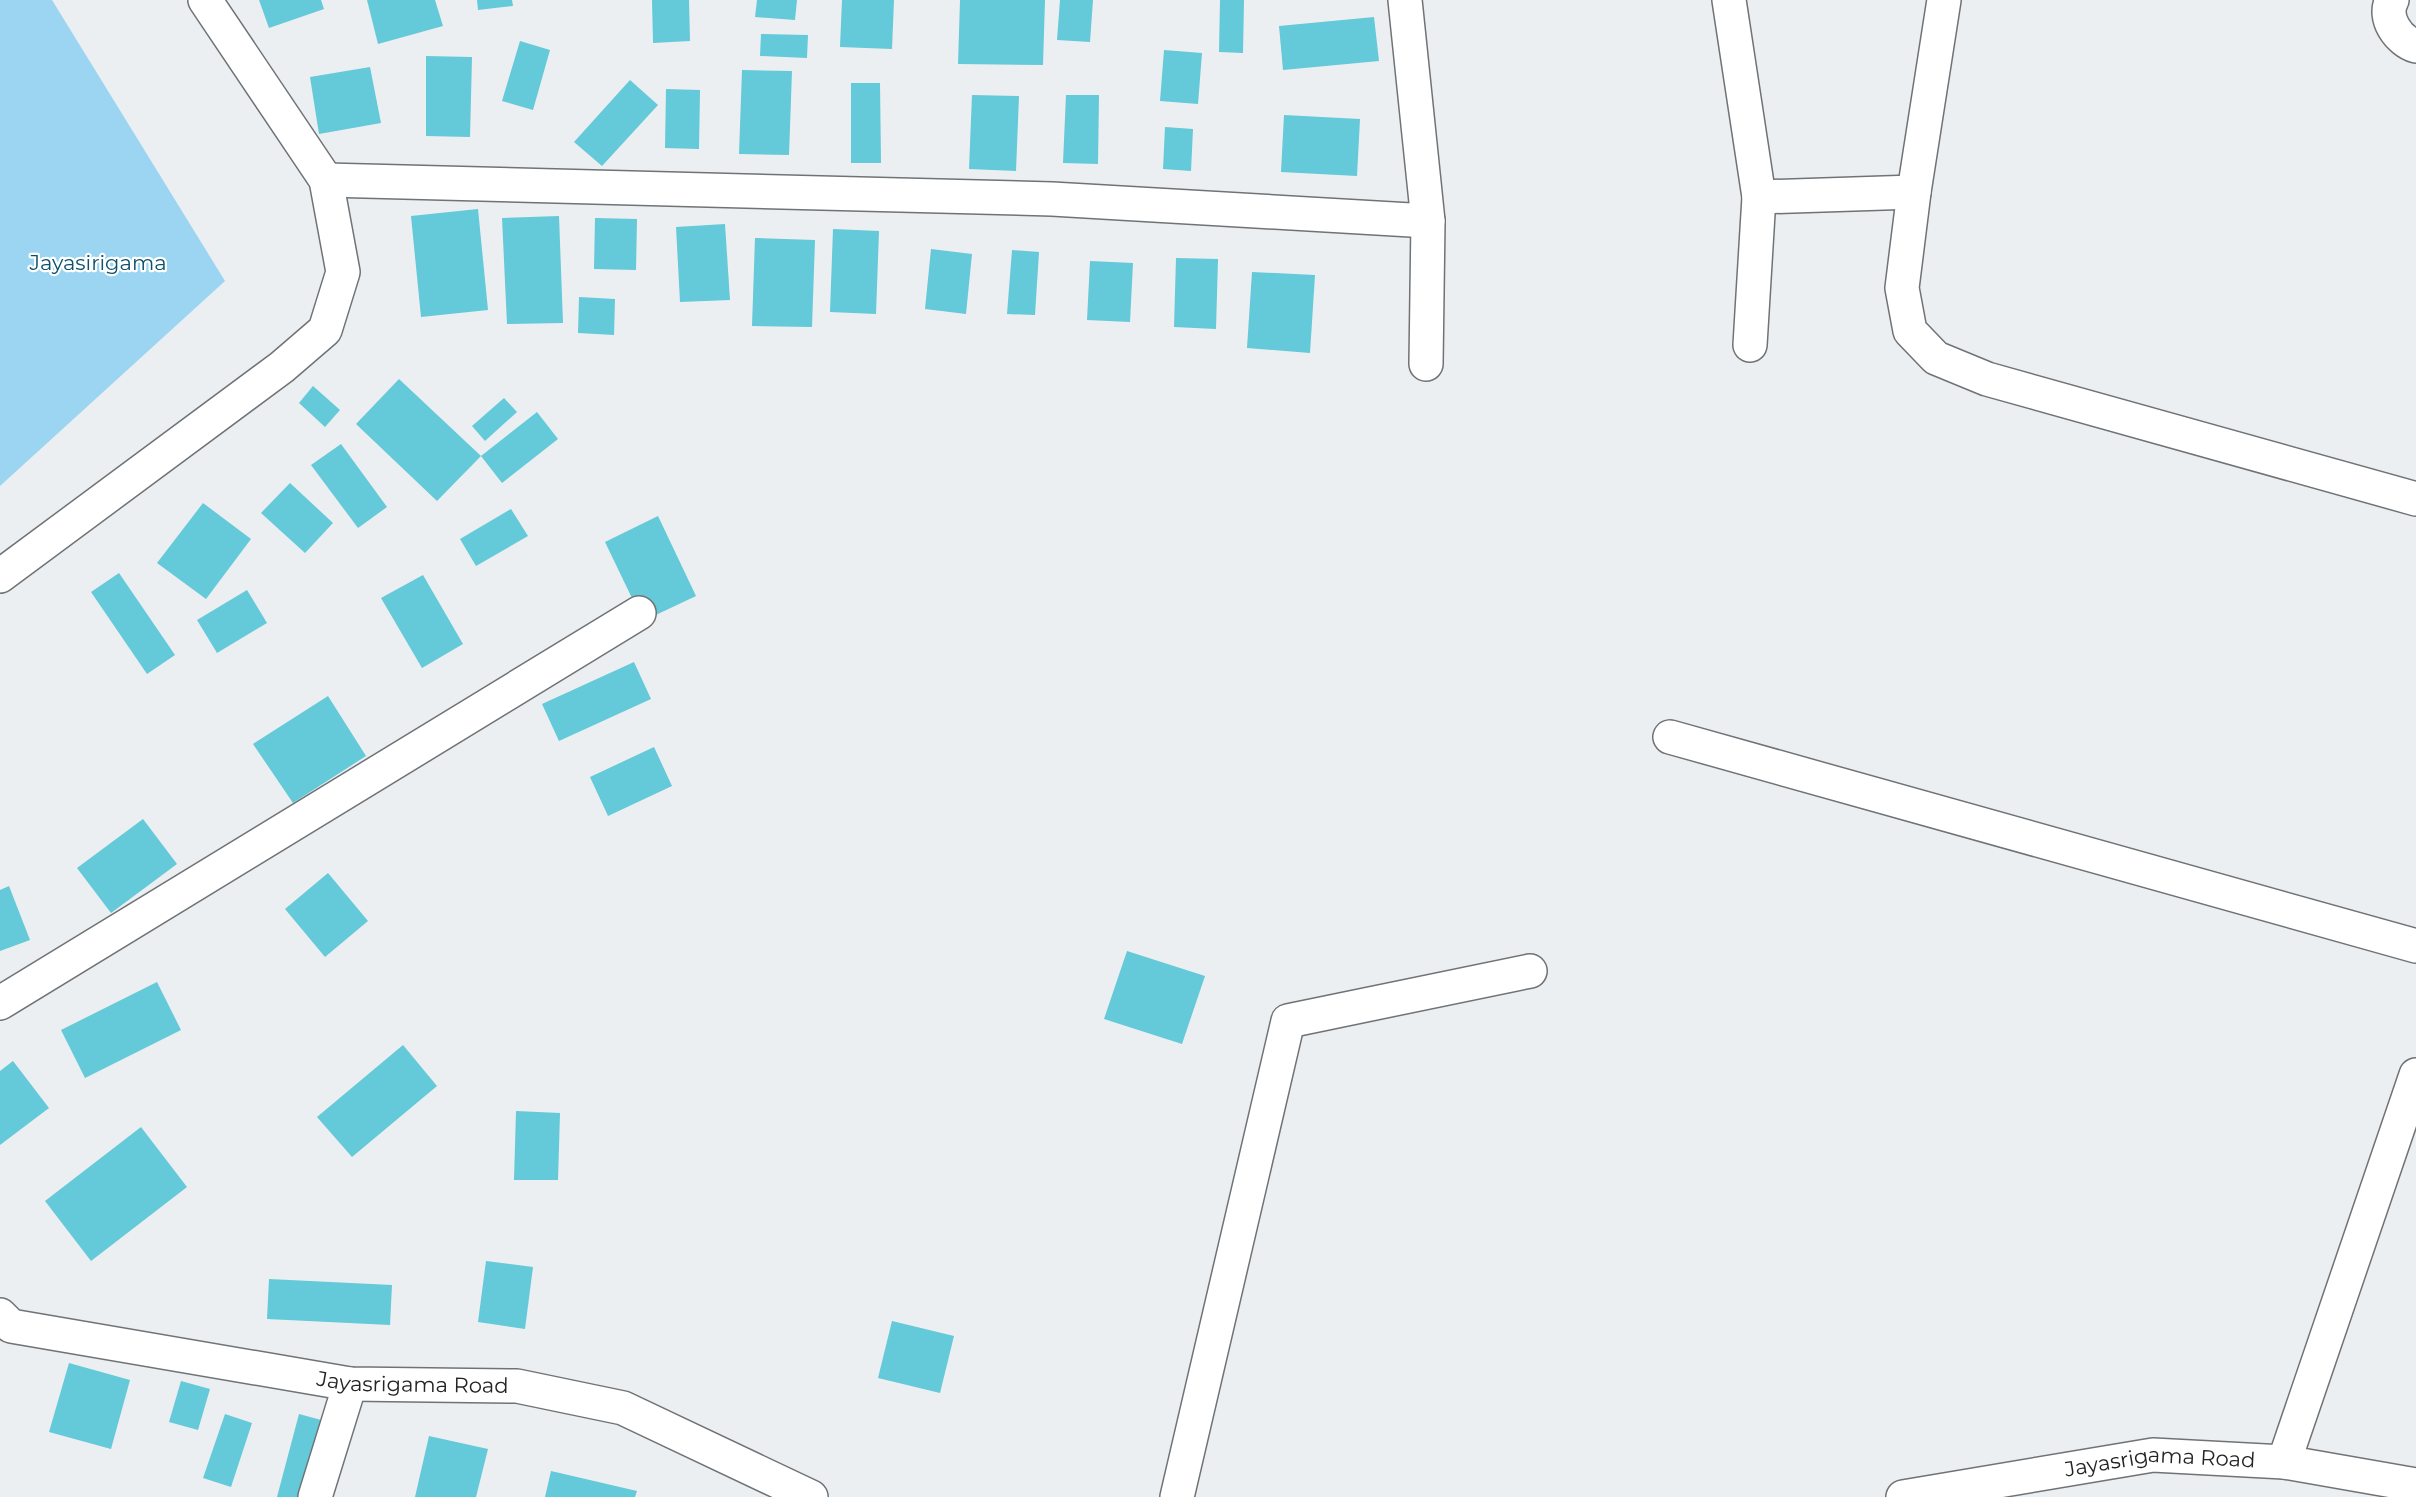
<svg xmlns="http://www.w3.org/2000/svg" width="2416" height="1497" font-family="Montserrat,sans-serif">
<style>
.green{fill:#9cd5f1}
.building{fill:#64c9d8}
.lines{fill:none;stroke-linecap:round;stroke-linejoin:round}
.minor-casing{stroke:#6f7375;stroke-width:36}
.minor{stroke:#fff;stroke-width:33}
.labels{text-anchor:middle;stroke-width:4.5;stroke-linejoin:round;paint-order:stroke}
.park-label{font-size:21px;fill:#0d526b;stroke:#fff}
.street-label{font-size:21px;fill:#232425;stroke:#fff}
</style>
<rect width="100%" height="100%" fill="#ebeff1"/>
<path class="green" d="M0,0H52L225,281L0,486Z"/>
<g class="building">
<path d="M259,0H321L324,9L269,28Z"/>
<path d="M367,0H435L443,26L378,44Z"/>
<path d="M477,0H512L513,6L478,10Z"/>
<path d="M652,0H689L690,41L653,43Z"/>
<path d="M757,0H797L795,20L755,17Z"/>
<path d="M842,0H894L892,49L840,47Z"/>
<path d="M960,0H1045L1043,65L958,64Z"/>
<path d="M1060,0H1093L1090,42L1057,40Z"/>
<path d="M1220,0H1244L1243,53L1219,52Z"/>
<path d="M1374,17L1379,61L1283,70L1279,26Z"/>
<path d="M761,34L808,35L807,58L760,56Z"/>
<path d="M520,41L550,50L533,110L502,101Z"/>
<path d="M1164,50L1202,53L1198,104L1160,101Z"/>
<path d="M426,56L472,57L470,137L426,136Z"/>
<path d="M370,67L381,123L319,134L310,77Z"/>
<path d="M742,70L792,71L789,155L739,154Z"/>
<path d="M630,80L658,105L602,166L574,142Z"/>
<path d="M851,83H880L881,163H851Z"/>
<path d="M666,89L700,90L699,149L665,148Z"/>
<path d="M972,95L1019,96L1016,171L969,169Z"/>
<path d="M1066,95H1099L1098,164L1063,163Z"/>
<path d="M1284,115L1360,119L1357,176L1281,172Z"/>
<path d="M1165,127L1193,129L1191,171L1163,169Z"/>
<path d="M478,209L488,310L421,317L411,216Z"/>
<path d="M559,216L563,323L507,324L502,218Z"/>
<path d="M595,218L637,219L636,270L594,269Z"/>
<path d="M725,224L730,300L680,302L676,227Z"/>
<path d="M833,229L879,231L876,314L830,312Z"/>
<path d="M755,238L815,240L812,327L752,326Z"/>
<path d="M931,249L972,254L966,314L925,309Z"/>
<path d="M1012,250L1039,252L1035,315L1007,314Z"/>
<path d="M1176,258L1218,259L1216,329L1174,327Z"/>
<path d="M1090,261L1133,263L1130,322L1087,320Z"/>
<path d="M1252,272L1315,275L1310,353L1247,348Z"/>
<path d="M579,297L615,299L614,335L578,333Z"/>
<path d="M399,379L481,456L437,501L356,424Z"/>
<path d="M313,386L340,410L325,427L299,403Z"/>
<path d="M504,398L517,412L485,441L472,426Z"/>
<path d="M537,412L558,439L502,483L481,456Z"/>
<path d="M341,444L387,507L358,528L311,465Z"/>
<path d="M290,483L333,523L305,553L261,513Z"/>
<path d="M203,503L251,539L206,599L157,563Z"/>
<path d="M511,509L528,536L476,566L460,539Z"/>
<path d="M658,516L696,596L643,621L605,542Z"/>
<path d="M119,573L175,655L147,674L91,592Z"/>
<path d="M423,575L463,644L422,668L381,598Z"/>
<path d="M247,590L267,623L217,653L197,620Z"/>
<path d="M634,662L651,699L559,741L542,704Z"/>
<path d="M328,696L366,756L293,803L253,744Z"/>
<path d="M654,747L672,786L608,816L590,777Z"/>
<path d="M143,819L177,864L111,913L77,868Z"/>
<path d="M328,873L368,921L325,957L285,909Z"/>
<path d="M9,886L30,940L0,951V890Z"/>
<path d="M1127,951L1205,976L1182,1044L1104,1019Z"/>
<path d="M157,982L181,1030L85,1078L61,1030Z"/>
<path d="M403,1045L437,1086L352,1157L317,1117Z"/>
<path d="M13,1061L49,1108L0,1145V1071Z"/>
<path d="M516,1111L560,1113L558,1180H514Z"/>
<path d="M141,1127L187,1187L91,1261L45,1201Z"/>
<path d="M486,1261L533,1267L525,1329L478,1322Z"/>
<path d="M269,1279L392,1285L390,1325L267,1319Z"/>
<path d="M892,1321L954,1336L940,1393L878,1378Z"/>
<path d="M69,1363L130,1380L111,1449L49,1432Z"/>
<path d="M181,1381L210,1389L198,1430L169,1422Z"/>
<path d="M225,1414L252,1423L231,1487L203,1478Z"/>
<path d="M299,1414L336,1424L316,1497H277Z"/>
<path d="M429,1436L488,1449L476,1497H415Z"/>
<path d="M551,1471L637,1491L635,1497H545Z"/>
</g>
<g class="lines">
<defs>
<g id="minor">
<path d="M1729,0L1759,197L1914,192L1944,0"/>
<path d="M2392,0C2382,18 2399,41 2416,46"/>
<path d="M326,180L1052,199L1428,221L1405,0"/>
<path d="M1914,192L1902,288L1910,331L1936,358L1987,379L2416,499"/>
<path d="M1750,345L1759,197"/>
<path d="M1426,364L1428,221"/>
<path d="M0,576L282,367L325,330L343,272L326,180L205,0"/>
<path d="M1670,737L2416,946"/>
<path d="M0,1003L639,613"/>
<path id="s1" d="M0,1315L11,1326L350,1384L517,1386L623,1408L811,1497"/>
<path d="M2284,1462L2416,1075"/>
<path d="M315,1497L350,1384"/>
<path d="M1177,1497L1288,1021L1530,971"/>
<path id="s2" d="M1903,1497L2153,1455L2284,1462L2416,1485"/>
</g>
</defs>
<use href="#minor" class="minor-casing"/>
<use href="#minor" class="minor"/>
</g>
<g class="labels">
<g class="park-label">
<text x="98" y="270">Jayasirigama</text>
</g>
<g class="street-label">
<text dy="7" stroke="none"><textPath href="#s1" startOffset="422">Jayasrigama Road</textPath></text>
<text dy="7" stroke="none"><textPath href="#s2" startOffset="260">Jayasrigama Road</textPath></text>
</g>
</g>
</svg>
